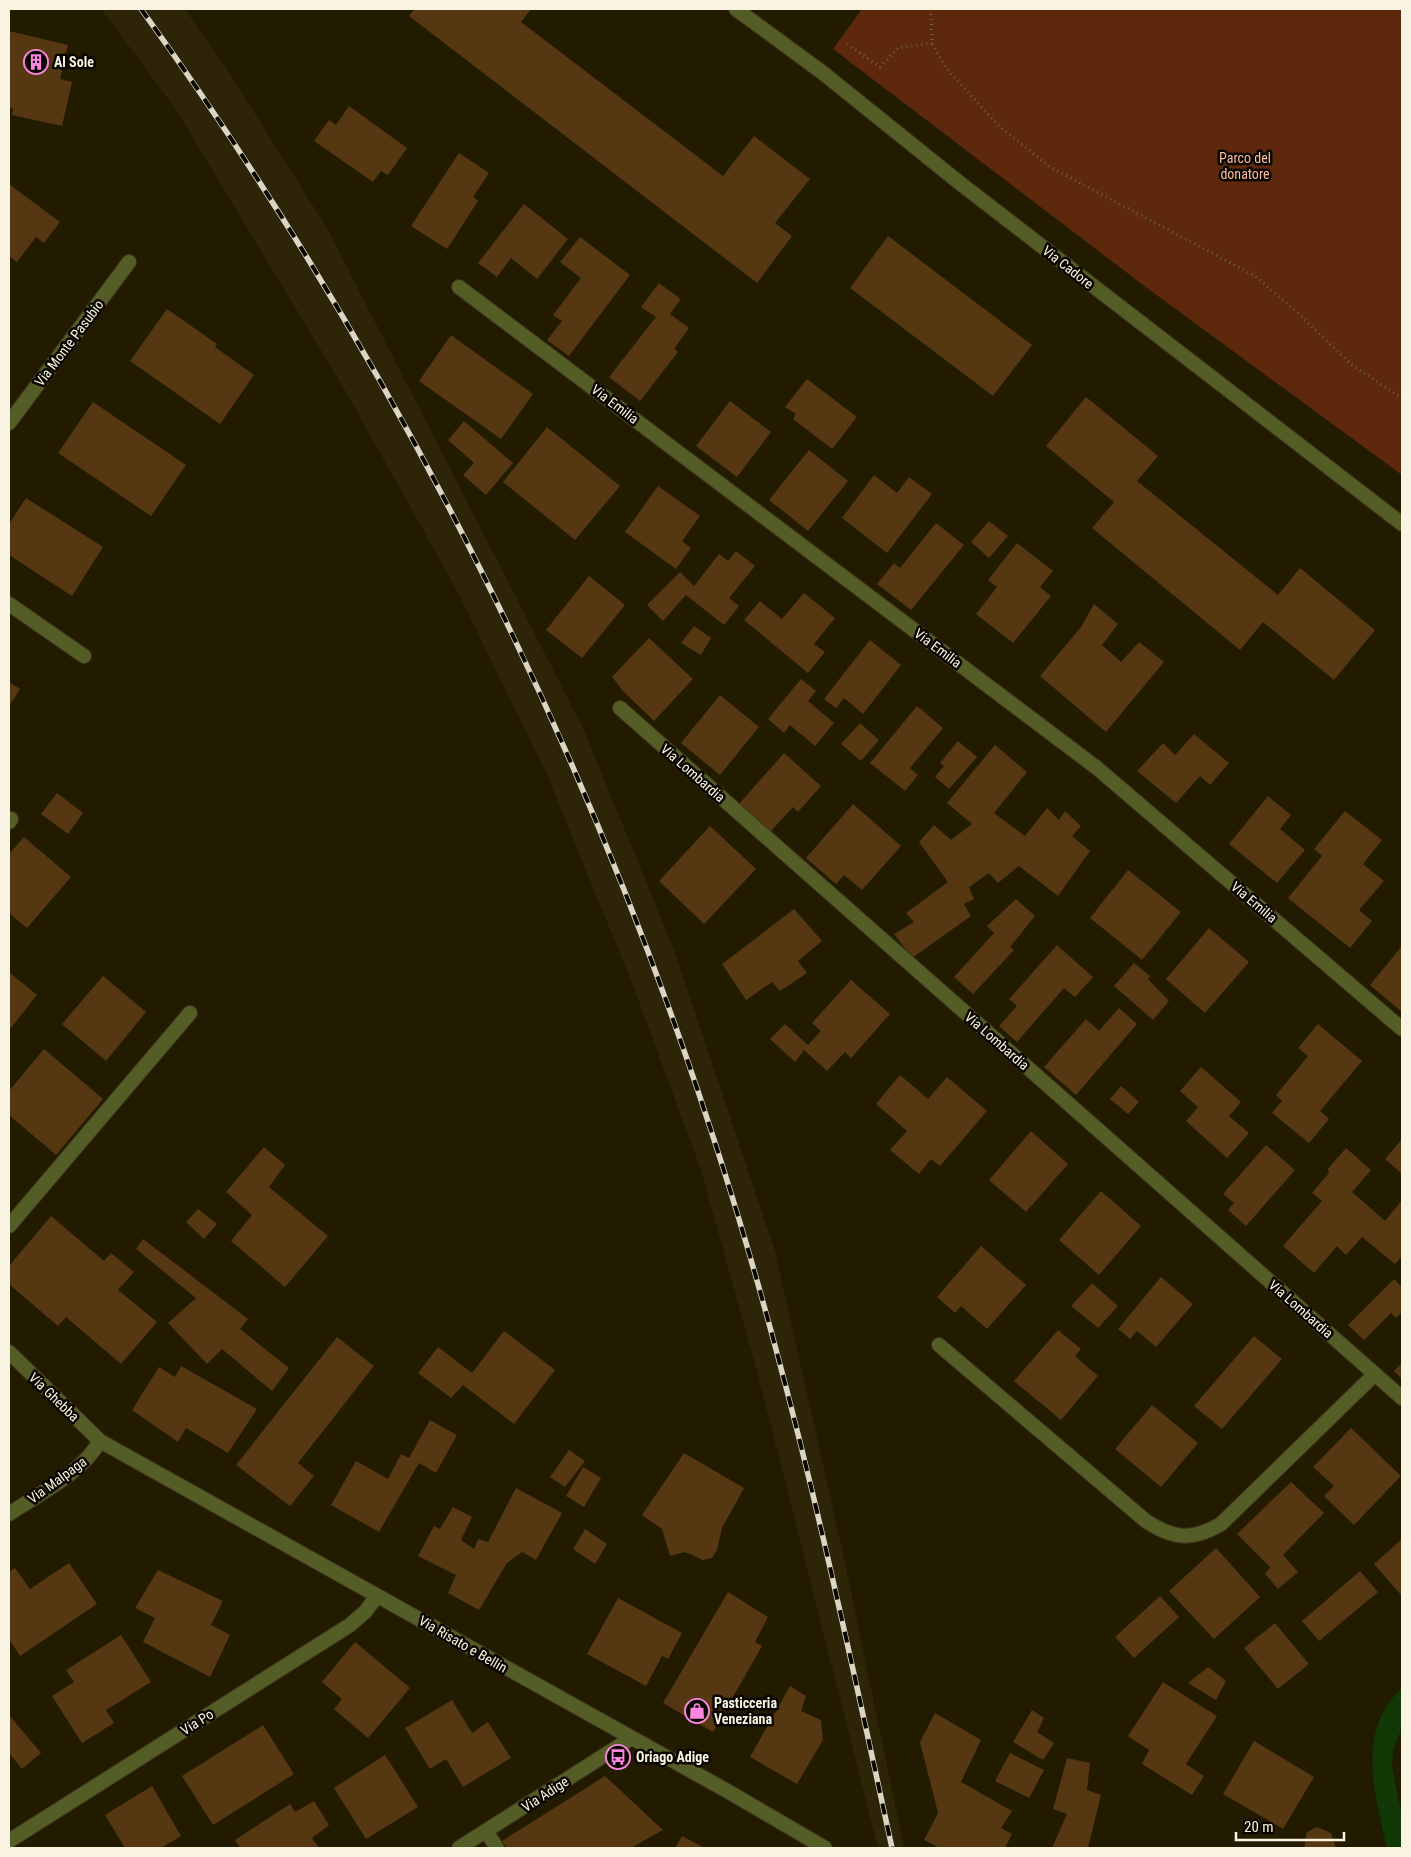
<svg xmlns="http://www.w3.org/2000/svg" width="1411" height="1857" font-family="'Roboto Condensed',sans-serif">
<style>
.built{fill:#2e2508}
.green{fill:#5d280b}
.water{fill:#113905}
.building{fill:#553711}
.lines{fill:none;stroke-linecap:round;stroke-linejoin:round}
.minor-casing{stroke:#3d351b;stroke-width:16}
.tertiary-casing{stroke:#3d351b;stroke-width:16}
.path{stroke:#686149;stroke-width:3;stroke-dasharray:1 4;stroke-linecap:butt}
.minor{stroke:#555d27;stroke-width:14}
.tertiary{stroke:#555d27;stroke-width:14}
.rail-casing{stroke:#dbd6c3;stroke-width:5.5}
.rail{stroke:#090600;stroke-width:4;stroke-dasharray:11;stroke-linecap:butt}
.labels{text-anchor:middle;stroke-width:5;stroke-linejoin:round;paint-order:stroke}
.poi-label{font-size:14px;font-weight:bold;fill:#f9f4e2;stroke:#090600;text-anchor:start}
.park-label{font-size:14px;fill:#fcbc9d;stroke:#090600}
.street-label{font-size:14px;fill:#f9f4e2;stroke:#090600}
</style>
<rect width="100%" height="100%" fill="#231b00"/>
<path class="built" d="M101,9H185L230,74L327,228L583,728L673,947L775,1251L844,1558L904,1848H878L757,1371L700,1167L632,983L545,770L455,587L342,385L175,108Z"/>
<path class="green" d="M862,9H1402V475L1147,288L833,49Z"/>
<path class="water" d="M1402,1688V1727L1393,1751L1392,1768L1402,1815V1848H1387C1375,1794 1355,1732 1402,1688Z"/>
<g class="building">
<path d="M414,9H531L521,22L723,176L754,136L810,179L775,223L792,236L757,283L409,16Z"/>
<path d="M9,31L68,45L60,79L72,82L62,126L12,115L13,109L9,108Z"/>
<path d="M349,106L407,148L388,175L381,171L373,182L314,141L329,120L336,125Z"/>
<path d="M459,153L489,173L473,197L478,201L447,249L411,226Z"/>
<path d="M9,184L60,222L44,243L36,237L17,262L9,256Z"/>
<path d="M524,204L568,239L537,279L511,258L497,277L478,263Z"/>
<path d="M888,236L1032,345L993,396L850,288Z"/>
<path d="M580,237L630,275L569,356L547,340L562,321L553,315L581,278L560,262Z"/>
<path d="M659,283L681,299L670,314L689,328L674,349L678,352L640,401L609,377L656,317L641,307Z"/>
<path d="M167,309L217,344L215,347L254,375L220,424L130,361Z"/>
<path d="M451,335L533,394L501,439L419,381Z"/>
<path d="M807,379L857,417L832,449L793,419L796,414L785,407Z"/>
<path d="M1086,397L1158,456L1137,481L1278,595L1300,568L1375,630L1334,680L1263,622L1240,650L1092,528L1114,502L1046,446Z"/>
<path d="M730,401L771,432L737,477L696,446Z"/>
<path d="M93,402L186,465L151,516L58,453Z"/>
<path d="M464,421L513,463L486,495L463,475L474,463L448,440Z"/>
<path d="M547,427L620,486L575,540L503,482Z"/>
<path d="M809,450L848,481L808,531L769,500Z"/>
<path d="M874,475L897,493L909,477L932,494L887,553L842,518Z"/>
<path d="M658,486L700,516L682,541L691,548L676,569L625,532Z"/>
<path d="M26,498L103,547L72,596L9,555V524Z"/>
<path d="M989,521L1008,536L989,558L971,542Z"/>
<path d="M936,523L964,545L911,610L877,584L894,563L900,568Z"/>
<path d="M1017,543L1053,571L1040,587L1051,596L1013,643L976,614L997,587L988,580Z"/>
<path d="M736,551L755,566L729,598L739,606L724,625L686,595L663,621L647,605L680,572L694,586L719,554L728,561Z"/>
<path d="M589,576L625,605L582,658L546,630Z"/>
<path d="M804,593L835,618L814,644L825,652L808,673L744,620L760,601L782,619Z"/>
<path d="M1094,604L1118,624L1102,645L1121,662L1139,642L1164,662L1106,732L1040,676L1081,627Z"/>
<path d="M694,626L711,638L701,655L681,643Z"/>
<path d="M649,638L693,679L654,721L623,691L612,677Z"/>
<path d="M870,640L901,665L863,714L844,698L836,708L824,699Z"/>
<path d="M801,679L816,691L808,701L834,723L815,746L790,725L784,733L768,719Z"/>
<path d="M9,682L20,689L9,706Z"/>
<path d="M720,695L759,727L720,775L681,743Z"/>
<path d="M917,706L943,728L910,768L918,775L905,791L870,763Z"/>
<path d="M860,723L879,740L861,761L841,744Z"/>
<path d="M1194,734L1229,763L1210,785L1200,776L1176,803L1137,771L1163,743L1175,755Z"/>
<path d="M958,741L977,757L949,789L935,777L944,766L940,763Z"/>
<path d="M995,745L1027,772L994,813L1025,836L1047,808L1059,820L1065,811L1081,826L1072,836L1090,851L1058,896L1019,866L998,883L989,873L969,887L974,899L964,904L971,916L912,958L894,934L914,922L906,913L948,882L919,842L934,825L951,840L972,824L947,803Z"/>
<path d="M784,753L821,786L798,812L793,807L770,832L738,805Z"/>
<path d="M57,793L83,813L68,834L41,814Z"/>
<path d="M1268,796L1291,815L1280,829L1305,850L1277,883L1229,844Z"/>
<path d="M853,804L901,846L862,890L844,875L836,884L806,858Z"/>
<path d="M1345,811L1382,840L1363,864L1384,881L1359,910L1372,921L1350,948L1288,898L1322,856L1314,849Z"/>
<path d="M710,826L756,869L704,924L659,881Z"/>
<path d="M24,837L71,877L27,928L9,913V854Z"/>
<path d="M1128,870L1181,912L1142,960L1090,918Z"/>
<path d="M1016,899L1035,916L1010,947L1014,950L973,994L954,977L994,933L987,926Z"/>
<path d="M794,909L822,941L798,961L807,973L780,991L772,982L746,1000L722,964Z"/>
<path d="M1209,928L1249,962L1205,1013L1166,979Z"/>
<path d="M1057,945L1093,977L1075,997L1064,988L1017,1042L999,1026L1017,1006L1009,999Z"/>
<path d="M1402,946V1012L1370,985Z"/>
<path d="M1134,963L1150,976L1148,979L1169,1001L1153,1020L1114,986Z"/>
<path d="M9,972L37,995L11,1028L9,1026Z"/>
<path d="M103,976L146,1012L106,1061L62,1024Z"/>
<path d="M851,980L890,1014L851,1058L845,1052L827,1071L804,1050L795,1062L770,1039L785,1024L808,1045L821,1031L812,1023Z"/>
<path d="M1119,1008L1137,1024L1076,1095L1044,1067L1086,1019L1099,1031Z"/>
<path d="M1318,1024L1362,1061L1320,1111L1329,1119L1309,1143L1272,1113L1282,1101L1276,1095L1308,1056L1298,1048Z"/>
<path d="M44,1049L103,1099L56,1155L9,1115V1091Z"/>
<path d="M1201,1067L1241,1102L1229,1116L1249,1133L1227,1158L1186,1121L1198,1107L1180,1091Z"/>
<path d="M900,1075L928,1099L947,1077L987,1111L940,1166L931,1159L919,1174L890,1150L907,1131L876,1104Z"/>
<path d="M1121,1086L1139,1102L1128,1114L1110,1099Z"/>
<path d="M1031,1131L1068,1164L1026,1212L989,1180Z"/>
<path d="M1402,1139V1174L1385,1159Z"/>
<path d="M1266,1145L1295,1170L1246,1226L1228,1210L1234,1203L1223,1194Z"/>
<path d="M264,1147L285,1165L269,1187L328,1236L285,1287L231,1241L252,1215L226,1192Z"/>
<path d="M1346,1148L1371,1170L1352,1192L1385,1221L1402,1200V1256L1395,1264L1362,1237L1346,1255L1337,1246L1314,1273L1283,1246L1322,1201L1312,1193L1329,1173L1328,1169Z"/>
<path d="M1101,1191L1141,1226L1099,1275L1059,1240Z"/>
<path d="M198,1209L217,1224L204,1239L186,1222Z"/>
<path d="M51,1216L104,1261L111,1253L134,1272L118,1290L157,1322L121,1364L66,1317L58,1326L9,1284V1266Z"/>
<path d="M143,1239L248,1319L240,1329L289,1368L272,1391L222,1349L207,1364L168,1323L196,1298L136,1249Z"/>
<path d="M981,1246L1026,1285L987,1329L961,1306L955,1313L937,1297Z"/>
<path d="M1161,1277L1193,1304L1156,1347L1137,1331L1130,1339L1118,1329Z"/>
<path d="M1394,1279L1402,1287V1312L1396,1318L1391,1313L1364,1340L1348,1325Z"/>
<path d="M1092,1283L1118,1306L1098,1328L1071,1306Z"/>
<path d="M1058,1330L1081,1349L1075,1356L1098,1376L1061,1420L1014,1381Z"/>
<path d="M504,1331L555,1370L514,1424L463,1385L451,1398L418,1373L438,1347L472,1373Z"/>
<path d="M1254,1336L1282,1359L1222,1429L1194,1406Z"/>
<path d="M337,1337L374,1366L298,1463L314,1476L290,1506L236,1465Z"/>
<path d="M1402,1363V1379L1394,1371Z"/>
<path d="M181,1366L257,1409L228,1453L186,1428L178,1442L132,1410L159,1367L175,1377Z"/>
<path d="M1152,1405L1198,1443L1161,1487L1115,1449Z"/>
<path d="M430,1420L457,1435L436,1473L419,1463L379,1532L331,1505L356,1461L388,1479L401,1454L409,1458Z"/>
<path d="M1351,1428L1401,1476L1354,1525L1324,1496L1334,1486L1313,1467Z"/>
<path d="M569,1450L585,1461L565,1487L550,1477Z"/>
<path d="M684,1453L744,1488L722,1528L717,1550L712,1558L703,1560L685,1552L670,1556L662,1529L642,1515Z"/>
<path d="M583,1467L601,1478L584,1507L566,1496Z"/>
<path d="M1291,1482L1324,1513L1283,1555L1298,1572L1278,1589L1265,1574L1270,1567L1237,1534Z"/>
<path d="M516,1488L562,1513L536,1560L522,1552L507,1563L479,1610L448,1593L456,1575L418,1556L434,1526L440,1529L453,1507L472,1517L461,1540L474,1549L478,1539L488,1542Z"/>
<path d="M585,1529L607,1544L595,1564L573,1549Z"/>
<path d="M1402,1539V1596L1374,1564Z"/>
<path d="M1216,1548L1260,1597L1214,1639L1169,1591Z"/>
<path d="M69,1563L97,1604L20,1656L9,1639V1572L15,1568L30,1589Z"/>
<path d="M158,1570L223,1601L211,1625L230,1635L210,1677L143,1642L155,1618L135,1608Z"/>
<path d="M1360,1571L1378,1592L1319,1641L1302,1621Z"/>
<path d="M728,1592L768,1617L755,1642L762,1646L713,1732L663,1703Z"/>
<path d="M1160,1596L1179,1617L1134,1658L1115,1637Z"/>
<path d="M618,1598L682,1633L668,1659L662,1656L646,1686L587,1654Z"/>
<path d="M1275,1623L1309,1664L1278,1689L1244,1648Z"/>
<path d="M121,1635L151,1682L106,1710L114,1723L82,1743L52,1696L74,1682L66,1670Z"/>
<path d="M355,1642L410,1688L368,1738L334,1709L342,1699L322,1682Z"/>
<path d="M1208,1667L1226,1681L1216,1700L1188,1683Z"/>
<path d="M1163,1682L1217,1716L1186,1764L1204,1776L1192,1795L1142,1764L1149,1750L1128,1736Z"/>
<path d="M790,1686L806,1696L801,1711L821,1720L823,1740L797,1784L750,1757Z"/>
<path d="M452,1700L472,1733L488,1722L511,1758L463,1787L446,1759L430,1769L405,1728Z"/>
<path d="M1032,1710L1044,1718L1037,1732L1054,1743L1043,1760L1013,1742Z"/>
<path d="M935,1713L981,1740L961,1782L1012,1811L1001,1828L1012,1834L1005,1848H940L924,1840L938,1813L920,1742Z"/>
<path d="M9,1715L41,1753L22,1769L9,1753Z"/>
<path d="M263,1725L294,1774L213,1825L182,1776Z"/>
<path d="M1254,1741L1314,1777L1283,1829L1223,1794Z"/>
<path d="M1010,1753L1044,1770L1029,1798L995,1781Z"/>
<path d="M385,1755L418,1807L366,1839L334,1788Z"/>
<path d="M1067,1758L1090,1763L1087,1790L1101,1795L1088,1848H1052L1067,1814L1053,1809Z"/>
<path d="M605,1776L663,1830L631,1848H507L502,1841Z"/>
<path d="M152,1786L181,1836L161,1848H125L105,1815Z"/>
<path d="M314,1801L329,1825L312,1838L319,1848H240L235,1840L290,1804L295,1812Z"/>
<path d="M1317,1827L1331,1833L1336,1848H1304L1307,1832Z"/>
<path d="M682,1836L705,1848H675Z"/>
</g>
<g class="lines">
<defs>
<g id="minor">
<path d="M736,9L823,73L961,184L1402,524"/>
<path d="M459,287L1097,768L1402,1029"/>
<path d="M9,423L129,262"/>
<path d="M9,604L84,656"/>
<path d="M620,708L1402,1398"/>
<path d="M9,822L11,819"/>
<path d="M9,1226L190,1013"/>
<path d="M939,1345L1146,1521C1173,1539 1192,1541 1221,1524L1375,1374"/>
<path d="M9,1514C40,1493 81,1474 100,1441"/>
<path d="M486,1831L497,1848"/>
<path d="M9,1841L350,1625L365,1612L377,1596"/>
<path d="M459,1848L630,1739"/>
</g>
<path id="tertiary" d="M9,1352L100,1441L729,1792L825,1848"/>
</defs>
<use href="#minor" class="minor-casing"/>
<use href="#tertiary" class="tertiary-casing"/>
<g class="path">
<path d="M931,9L932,43L945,67L998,125L1050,167L1255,276L1298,313L1352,365L1402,398"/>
<path d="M847,44L880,67L898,48L932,43"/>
</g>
<use href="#minor" class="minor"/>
<use href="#tertiary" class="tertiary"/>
<defs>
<path id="rail" d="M141,9C396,361 595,760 725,1174C795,1395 843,1622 892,1848"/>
</defs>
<use href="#rail" class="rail-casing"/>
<use href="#rail" class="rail"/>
</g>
<defs>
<symbol id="building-ring" viewBox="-11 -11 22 22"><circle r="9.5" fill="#090600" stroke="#fd86e2" stroke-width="1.5"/><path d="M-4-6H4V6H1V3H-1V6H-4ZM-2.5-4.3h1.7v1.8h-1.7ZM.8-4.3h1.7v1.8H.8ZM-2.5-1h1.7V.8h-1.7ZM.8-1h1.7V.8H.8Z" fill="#fd86e2"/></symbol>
<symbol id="shop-ring" viewBox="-11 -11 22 22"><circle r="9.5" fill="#090600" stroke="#fd86e2" stroke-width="1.5"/><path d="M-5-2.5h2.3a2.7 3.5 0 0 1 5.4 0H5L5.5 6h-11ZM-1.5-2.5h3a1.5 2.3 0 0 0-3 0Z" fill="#fd86e2"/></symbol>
<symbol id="bus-ring" viewBox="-11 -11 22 22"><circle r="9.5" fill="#090600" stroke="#fd86e2" stroke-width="1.5"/><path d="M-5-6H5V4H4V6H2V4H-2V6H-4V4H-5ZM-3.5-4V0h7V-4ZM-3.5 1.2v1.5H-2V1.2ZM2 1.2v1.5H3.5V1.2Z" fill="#fd86e2"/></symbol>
</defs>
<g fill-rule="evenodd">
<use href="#building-ring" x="22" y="48" width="28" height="28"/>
<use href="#shop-ring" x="683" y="1697" width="28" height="28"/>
<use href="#bus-ring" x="604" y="1743" width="28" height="28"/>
</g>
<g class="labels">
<g class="poi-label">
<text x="54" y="67">Al Sole</text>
<text x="714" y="1708">Pasticceria<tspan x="714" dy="16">Veneziana</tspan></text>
<text x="636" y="1762">Oriago Adige</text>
</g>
<g class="park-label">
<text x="1245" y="163">Parco del<tspan x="1245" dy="16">donatore</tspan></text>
</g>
<g class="street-label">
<text transform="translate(1068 267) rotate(38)" y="5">Via Cadore</text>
<text transform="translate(69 343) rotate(-53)" y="5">Via Monte Pasubio</text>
<text transform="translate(615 404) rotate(37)" y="5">Via Emilia</text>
<text transform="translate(938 648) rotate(37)" y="5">Via Emilia</text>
<text transform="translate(693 773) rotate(41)" y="5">Via Lombardia</text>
<text transform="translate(1254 902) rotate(40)" y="5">Via Emilia</text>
<text transform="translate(997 1041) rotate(41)" y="5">Via Lombardia</text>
<text transform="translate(1301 1309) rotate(41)" y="5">Via Lombardia</text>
<text transform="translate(54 1397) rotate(44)" y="5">Via Ghebba</text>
<text transform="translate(57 1480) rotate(-36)" y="5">Via Malpaga</text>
<text transform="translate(463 1644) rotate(30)" y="5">Via Risato e Bellin</text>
<text transform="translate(197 1722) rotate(-32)" y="5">Via Po</text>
<text transform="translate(545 1794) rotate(-33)" y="5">Via Adige</text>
</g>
</g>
<rect width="1411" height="1857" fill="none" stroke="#f9f4e2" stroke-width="20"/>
<path d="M1236 1832v8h108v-8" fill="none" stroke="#f9f4e2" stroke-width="2.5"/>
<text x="1244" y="1832" font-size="15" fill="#f9f4e2" stroke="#090600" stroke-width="4" paint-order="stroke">20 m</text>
</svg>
